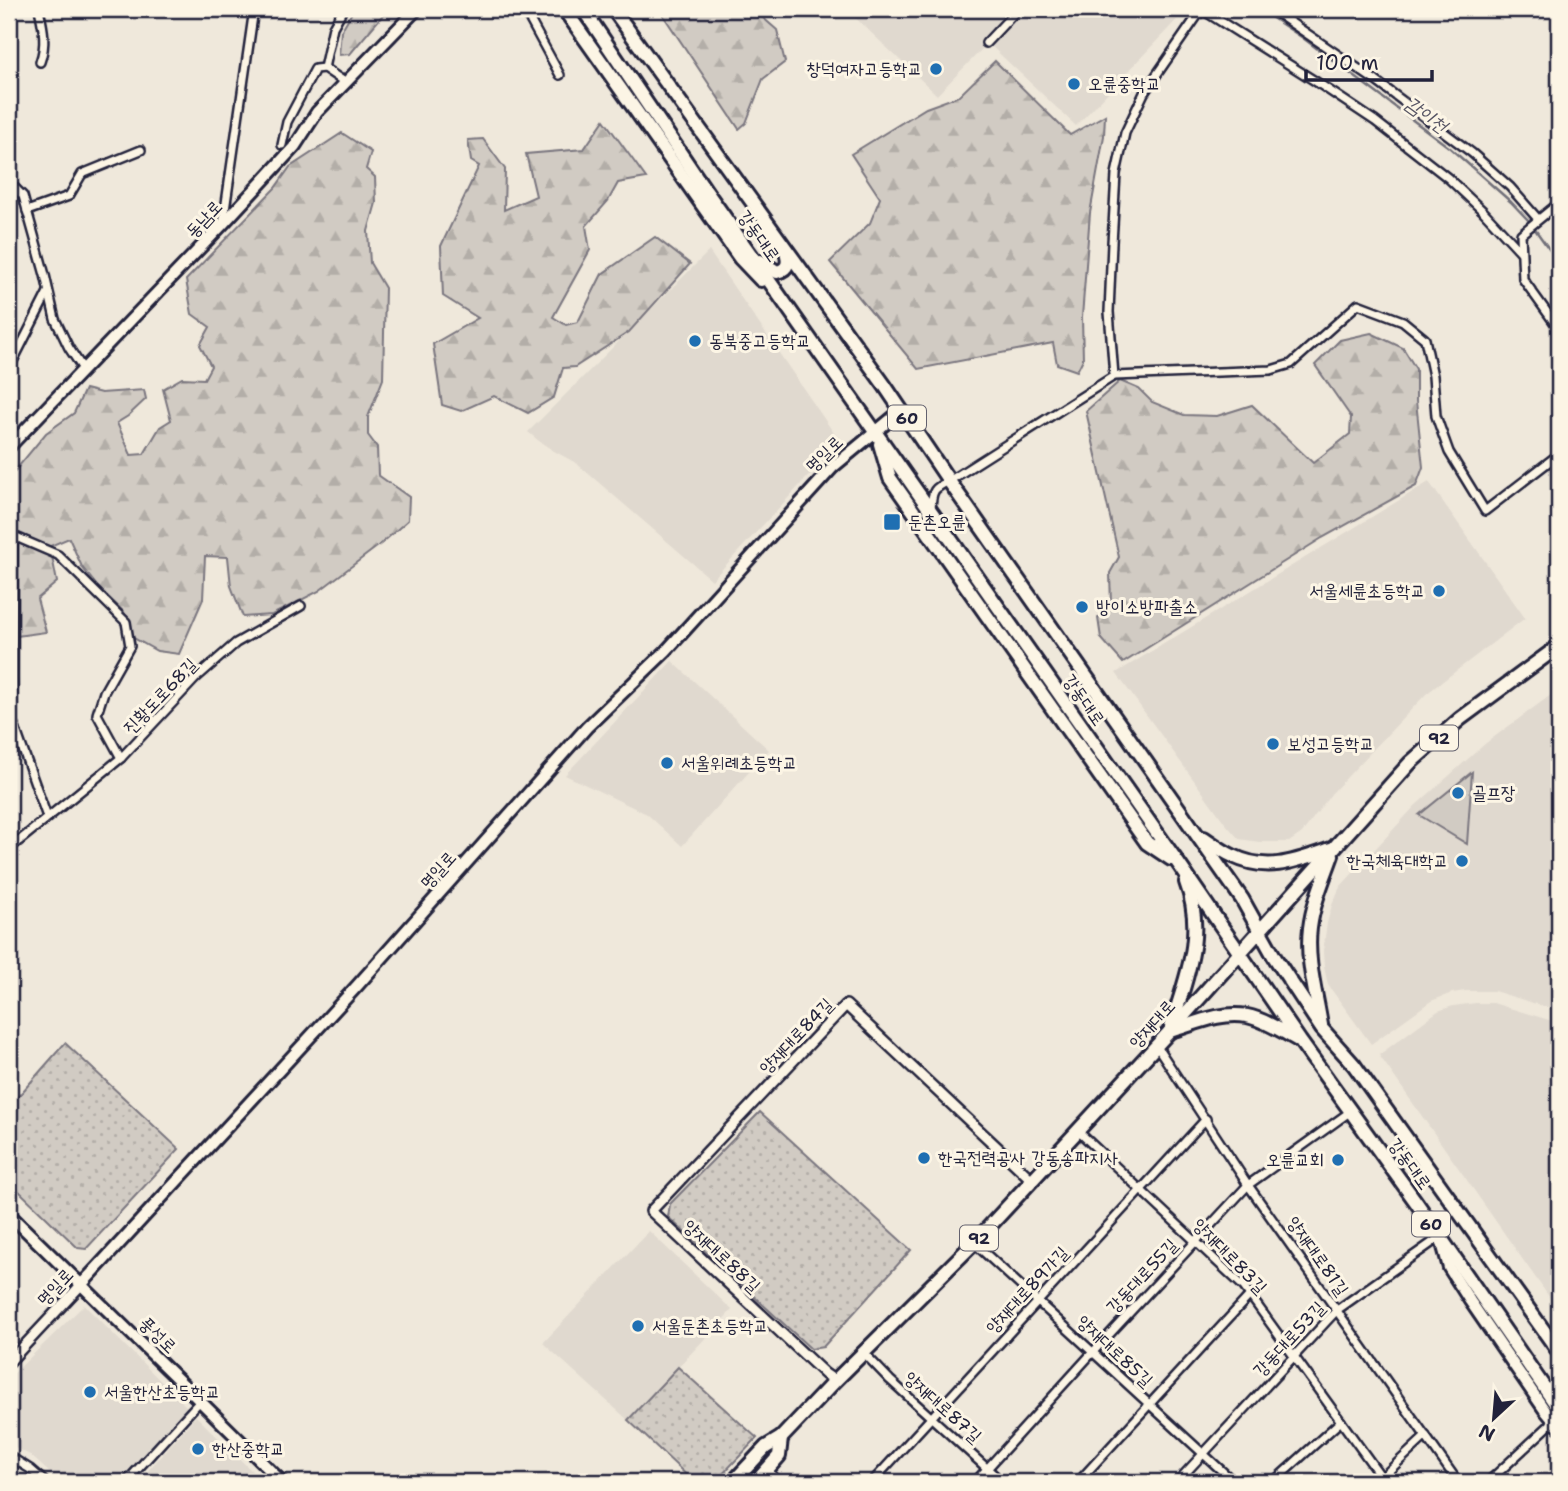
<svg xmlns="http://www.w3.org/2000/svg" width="1568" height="1491" font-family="'Shantell Sans','Poor Story',sans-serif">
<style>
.built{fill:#e0d9cf}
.grass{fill:url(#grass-dots);stroke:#7a767f;stroke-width:2}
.forest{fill:url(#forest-firs);stroke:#7a767f;stroke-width:2}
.pitch{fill:#d1cbc3;stroke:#7a767f;stroke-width:2}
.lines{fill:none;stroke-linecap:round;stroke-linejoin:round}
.stream{stroke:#716f79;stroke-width:2.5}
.minor-casing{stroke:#22223b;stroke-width:12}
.tertiary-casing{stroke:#22223b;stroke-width:14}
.secondary-casing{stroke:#22223b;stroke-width:16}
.primary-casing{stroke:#22223b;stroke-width:18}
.minor{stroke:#fcf5e5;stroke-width:7}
.tertiary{stroke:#fcf5e5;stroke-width:9}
.secondary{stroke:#fcf5e5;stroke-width:10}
.primary{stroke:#fcf5e5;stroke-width:12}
.poi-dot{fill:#1f6fb2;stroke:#fcf5e5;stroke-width:2.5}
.labels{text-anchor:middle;stroke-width:6;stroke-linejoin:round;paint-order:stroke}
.shield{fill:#fcf5e5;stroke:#63616e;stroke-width:2}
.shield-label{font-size:16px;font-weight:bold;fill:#22223b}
.poi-label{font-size:18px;fill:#22223b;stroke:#fcf5e5;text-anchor:start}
.street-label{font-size:18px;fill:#22223b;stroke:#fcf5e5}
.water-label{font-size:19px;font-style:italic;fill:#575564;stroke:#fcf5e5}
</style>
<defs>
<pattern id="grass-dots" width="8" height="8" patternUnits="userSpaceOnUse" patternTransform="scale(1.75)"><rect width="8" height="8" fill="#d1cbc3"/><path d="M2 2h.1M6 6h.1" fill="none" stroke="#b3aea8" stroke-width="1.8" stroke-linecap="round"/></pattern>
<pattern id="forest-firs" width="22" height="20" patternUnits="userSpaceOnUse" patternTransform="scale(1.75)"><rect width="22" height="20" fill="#d1cbc3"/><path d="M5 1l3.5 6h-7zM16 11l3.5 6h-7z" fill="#b3aea8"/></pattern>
</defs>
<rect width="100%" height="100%" fill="#efe8db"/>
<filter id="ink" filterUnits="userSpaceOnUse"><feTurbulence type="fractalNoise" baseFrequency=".0143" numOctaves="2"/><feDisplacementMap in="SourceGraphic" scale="14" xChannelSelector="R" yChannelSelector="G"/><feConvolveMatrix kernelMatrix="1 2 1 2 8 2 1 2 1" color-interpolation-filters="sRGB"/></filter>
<g filter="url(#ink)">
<g class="built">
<path d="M846,9H1187L1076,126L988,43L937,95Z"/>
<path d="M709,251L840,442L712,580L576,463L554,451L539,441L528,432Z"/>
<path d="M1429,482L1525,618L1426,694L1331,794L1302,833L1289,842H1260L1239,839L1225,823L1116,673Z"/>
<path d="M672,661L769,750L682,846L647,814L565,775Z"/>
<path d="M1559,689V1011L1494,991H1465L1452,993L1431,1001L1371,1044L1328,985L1324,967L1323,951L1327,923L1332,905L1340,887L1415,806L1486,743Z"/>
<path d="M1476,1003H1493L1559,1023V1311L1379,1055L1438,1011L1453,1006Z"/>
<path d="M649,1231L732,1310L628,1420L543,1343Z"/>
<path d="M84,1305L187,1407L120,1482H60L30,1455L9,1444V1378Z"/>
<path d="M196,1416L263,1482H138Z"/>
</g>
<g class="grass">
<path d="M65,1043L179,1149L86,1249L78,1248L18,1190L9,1185V1107Z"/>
<path d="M760,1112L911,1250L823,1347L811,1349L668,1217L670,1204Z"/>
<path d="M678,1367L757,1438L715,1482H694L628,1420Z"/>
</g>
<g class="forest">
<path d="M354,9H388L350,54L339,55L341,31Z"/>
<path d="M659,9H753L777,30L785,62L763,79L746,123L739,129Z"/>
<path d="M995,61L1070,135L1105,115L1104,136L1090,213L1082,317L1083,359L1077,371L1057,364L1053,343L918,369L830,262L870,223L880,198L851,154L926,108L959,96Z"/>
<path d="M604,120L646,178L618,183L608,201L586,226L590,250L553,317L566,325L578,322L602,274L655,237L690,264L629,332L575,367L563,368L554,397L528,413L494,396L461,411L442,405L433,344L478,318L443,296L441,246L479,166L471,161L468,140L483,139L505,169L504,210L536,196L526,154L584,149Z"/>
<path d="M342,133L371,152L366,169L375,177L376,203L368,231L370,263L385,288L383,379L368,417V435L377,447L378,475L409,497L408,520L382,543L319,591L272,615L243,617L231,586L228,557L205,556L203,599L179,654L157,651L132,637L124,612L97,586L82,567L69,538L50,546L57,582L37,599L46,632L9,637V478L46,433L74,413L85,389L101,393L144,390L146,399L128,416L117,423L131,455L144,454L160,427L171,420L163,389L182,378L204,379L211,366L200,345L210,327L192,314L186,280L275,188L290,167Z"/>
<path d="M1371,333L1403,348L1416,369V401L1423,467L1416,486L1322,538L1123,663L1101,638L1098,618L1111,605L1110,573L1119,557L1086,411L1120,381L1139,389L1152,402L1184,415L1217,416L1252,405L1313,463L1350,434L1351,417L1315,365L1340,340Z"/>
</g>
<path class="pitch" d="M1472,772L1467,844L1419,815Z"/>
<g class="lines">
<path class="stream" d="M1259,9L1303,38L1450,148L1511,202L1529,221L1559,263"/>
<defs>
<g id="minor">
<path d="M39,9C43,27 47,43 40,62"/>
<path d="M524,9L560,75"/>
<path d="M1201,9L1315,81L1375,121L1448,178L1483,211L1521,252"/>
<path d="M1271,9L1376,81L1472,153L1510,187L1538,219"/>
<path d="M986,43L1018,9"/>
<path d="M324,68L333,27L343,9"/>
<path d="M282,145L287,122L315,69L324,68L346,83"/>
<path d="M9,182L23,196L45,275L55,319L69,348L83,369"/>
<path d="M1559,203L1521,234L1523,279L1559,329"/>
<path d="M27,211L69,196L82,174L141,150"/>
<path d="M223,224L254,9"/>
<path d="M9,369L48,292"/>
<path d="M1114,376L1271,370L1291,364L1358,304L1403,321L1425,339L1433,376L1436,416L1449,452L1485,511L1559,454"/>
<path d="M931,508C932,490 934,488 949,481L1114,376L1109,312L1112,243L1116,174L1125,133L1144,93L1202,9"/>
<path d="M9,534L58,555L126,622L130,646L104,692L97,714L121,758"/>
<path d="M13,536L12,678L13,722L47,817"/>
<path d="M9,849L121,758L196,678L236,643L301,606"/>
<path d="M1156,1045L1248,1185L1458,1482"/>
<path d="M1078,1131L1244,1287L1382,1478"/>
<path d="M974,1243L1234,1482"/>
<path d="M864,1353L890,1380L1002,1482"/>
<path d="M9,1456L30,1469L45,1482"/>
<path d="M767,1471L780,1482"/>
<path d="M126,1482L200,1401"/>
<path d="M872,1482L1206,1119"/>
<path d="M975,1482L1093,1352L1248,1185L1351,1111"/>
<path d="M1078,1482L1250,1295"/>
<path d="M1177,1482L1337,1310L1440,1237"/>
<path d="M1273,1482L1341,1421"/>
<path d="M1377,1482L1426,1436"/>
<path d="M1488,1482L1554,1421"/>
</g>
<g id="tertiary">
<path d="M9,1362L81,1285"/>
<path d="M835,1381L825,1374L651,1211L846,1005L1032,1180"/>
</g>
<g id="secondary">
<path d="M9,447L223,224L295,146L317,112L417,9"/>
<path d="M9,1214L200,1401L282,1482"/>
<path d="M1442,1243L1449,1268L1470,1301L1544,1409L1559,1427"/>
<path d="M81,1285L357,986L587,727L666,651L833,467L902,410"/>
</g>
<g id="primary">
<path d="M564,9L740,258L761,280"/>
<path d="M583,9L706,191L1178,863L1300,1041L1416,1202L1559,1409"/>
<path d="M613,9L885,386L949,481L1242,899L1275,958L1322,1029L1354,1065L1559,1352"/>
<path d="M760,261L777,272C789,269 789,262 786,251"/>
<path d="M880,444L890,478L1147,843L1171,859"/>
<path d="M1204,838C1213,844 1223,852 1233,856C1268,873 1296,861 1331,849"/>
<path d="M1321,1025C1316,993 1306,960 1310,928C1313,903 1324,878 1332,855"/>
<path d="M1171,1027C1186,977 1206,935 1186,882"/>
<path d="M1170,1031C1194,1024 1222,1011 1247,1016C1263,1019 1284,1032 1298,1040"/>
<path d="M733,1482L766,1447L781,1438L835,1381L974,1243L1170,1031L1410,763L1460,719L1559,646"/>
<path d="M756,1482L779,1456L781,1438"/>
</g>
</defs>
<use href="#minor" class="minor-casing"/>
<use href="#tertiary" class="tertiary-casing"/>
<use href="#secondary" class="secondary-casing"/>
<use href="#primary" class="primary-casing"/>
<use href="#minor" class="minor"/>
<use href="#tertiary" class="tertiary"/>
<use href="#secondary" class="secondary"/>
<use href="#primary" class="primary"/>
</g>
</g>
<g class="poi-dot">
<circle cx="936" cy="69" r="7"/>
<circle cx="1074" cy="84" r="7"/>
<circle cx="695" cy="341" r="7"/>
<rect x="883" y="513" width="18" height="18" rx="3.5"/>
<circle cx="1439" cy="591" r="7"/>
<circle cx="1082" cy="607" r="7"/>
<circle cx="1273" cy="744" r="7"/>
<circle cx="667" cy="763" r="7"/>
<circle cx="1458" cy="793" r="7"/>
<circle cx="1462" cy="861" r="7"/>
<circle cx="924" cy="1158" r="7"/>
<circle cx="1338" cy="1160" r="7"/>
<circle cx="638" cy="1326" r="7"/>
<circle cx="90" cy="1392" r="7"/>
<circle cx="198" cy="1449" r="7"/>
</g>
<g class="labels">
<g class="shield">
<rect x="888" y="405.5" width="38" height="25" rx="5"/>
<rect x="1420" y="725.5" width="38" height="25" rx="5"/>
<rect x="1412" y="1211.5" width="38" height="25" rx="5"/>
<rect x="960" y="1225.5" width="38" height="25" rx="5"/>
</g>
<g class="shield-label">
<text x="907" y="424">60</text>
<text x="1439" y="744">92</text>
<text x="1431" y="1230">60</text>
<text x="979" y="1244">92</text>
</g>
<g class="poi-label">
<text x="922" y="75" text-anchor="end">창덕여자고등학교</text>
<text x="1088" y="90">오륜중학교</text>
<text x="709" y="347">동북중고등학교</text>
<text x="908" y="528">둔촌오륜</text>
<text x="1425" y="597" text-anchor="end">서울세륜초등학교</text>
<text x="1096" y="613">방이소방파출소</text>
<text x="1287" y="750">보성고등학교</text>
<text x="681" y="769">서울위례초등학교</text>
<text x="1472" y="799">골프장</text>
<text x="1448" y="867" text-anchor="end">한국체육대학교</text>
<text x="938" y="1164">한국전력공사 강동송파지사</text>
<text x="1324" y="1166" text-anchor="end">오륜교회</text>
<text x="652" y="1332">서울둔촌초등학교</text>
<text x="104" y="1398">서울한산초등학교</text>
<text x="212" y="1455">한산중학교</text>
</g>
<g class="street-label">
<text transform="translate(204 219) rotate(-47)" y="6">동남로</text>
<text transform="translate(759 236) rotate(55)" y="6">강동대로</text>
<text transform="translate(824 454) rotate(-44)" y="6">명일로</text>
<text transform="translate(160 696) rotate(-46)" y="6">진황도로68길</text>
<text transform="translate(1084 700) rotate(55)" y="6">강동대로</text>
<text transform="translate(438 870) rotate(-48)" y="6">명일로</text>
<text transform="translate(1152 1024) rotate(-48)" y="6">양재대로</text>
<text transform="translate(796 1036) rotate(-46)" y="6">양재대로84길</text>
<text transform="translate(1410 1164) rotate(54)" y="6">강동대로</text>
<text transform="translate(722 1256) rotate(43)" y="6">양재대로88길</text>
<text transform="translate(1230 1256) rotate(46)" y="6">양재대로83길</text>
<text transform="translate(1318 1256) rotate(55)" y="6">양재대로81길</text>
<text transform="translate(1142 1276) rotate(-47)" y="6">강동대로55길</text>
<text transform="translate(55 1287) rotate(-47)" y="6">명일로</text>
<text transform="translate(1027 1290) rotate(-47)" y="6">양재대로89가길</text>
<text transform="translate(158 1335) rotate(44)" y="6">풍성로</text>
<text transform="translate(1289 1339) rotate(-47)" y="6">강동대로53길</text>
<text transform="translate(1115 1351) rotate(43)" y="6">양재대로85길</text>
<text transform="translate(943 1407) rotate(42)" y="6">양재대로87길</text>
</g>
<g class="water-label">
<text transform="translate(1427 114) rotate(36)" y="7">감이천</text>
</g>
</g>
<rect width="1568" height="1491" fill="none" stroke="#fcf5e5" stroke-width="35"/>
<rect x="18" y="18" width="1533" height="1456" fill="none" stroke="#22223b" stroke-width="2.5" filter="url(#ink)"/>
<g transform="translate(1494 1418) rotate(206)" stroke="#fcf5e5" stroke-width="5" paint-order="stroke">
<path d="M0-5L12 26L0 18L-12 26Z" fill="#22223b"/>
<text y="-10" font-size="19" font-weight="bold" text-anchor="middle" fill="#22223b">N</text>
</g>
<path d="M1306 70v10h126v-10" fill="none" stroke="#22223b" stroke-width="3.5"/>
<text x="1316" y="70" font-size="21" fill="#22223b" stroke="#fcf5e5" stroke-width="5" paint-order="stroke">100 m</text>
</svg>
